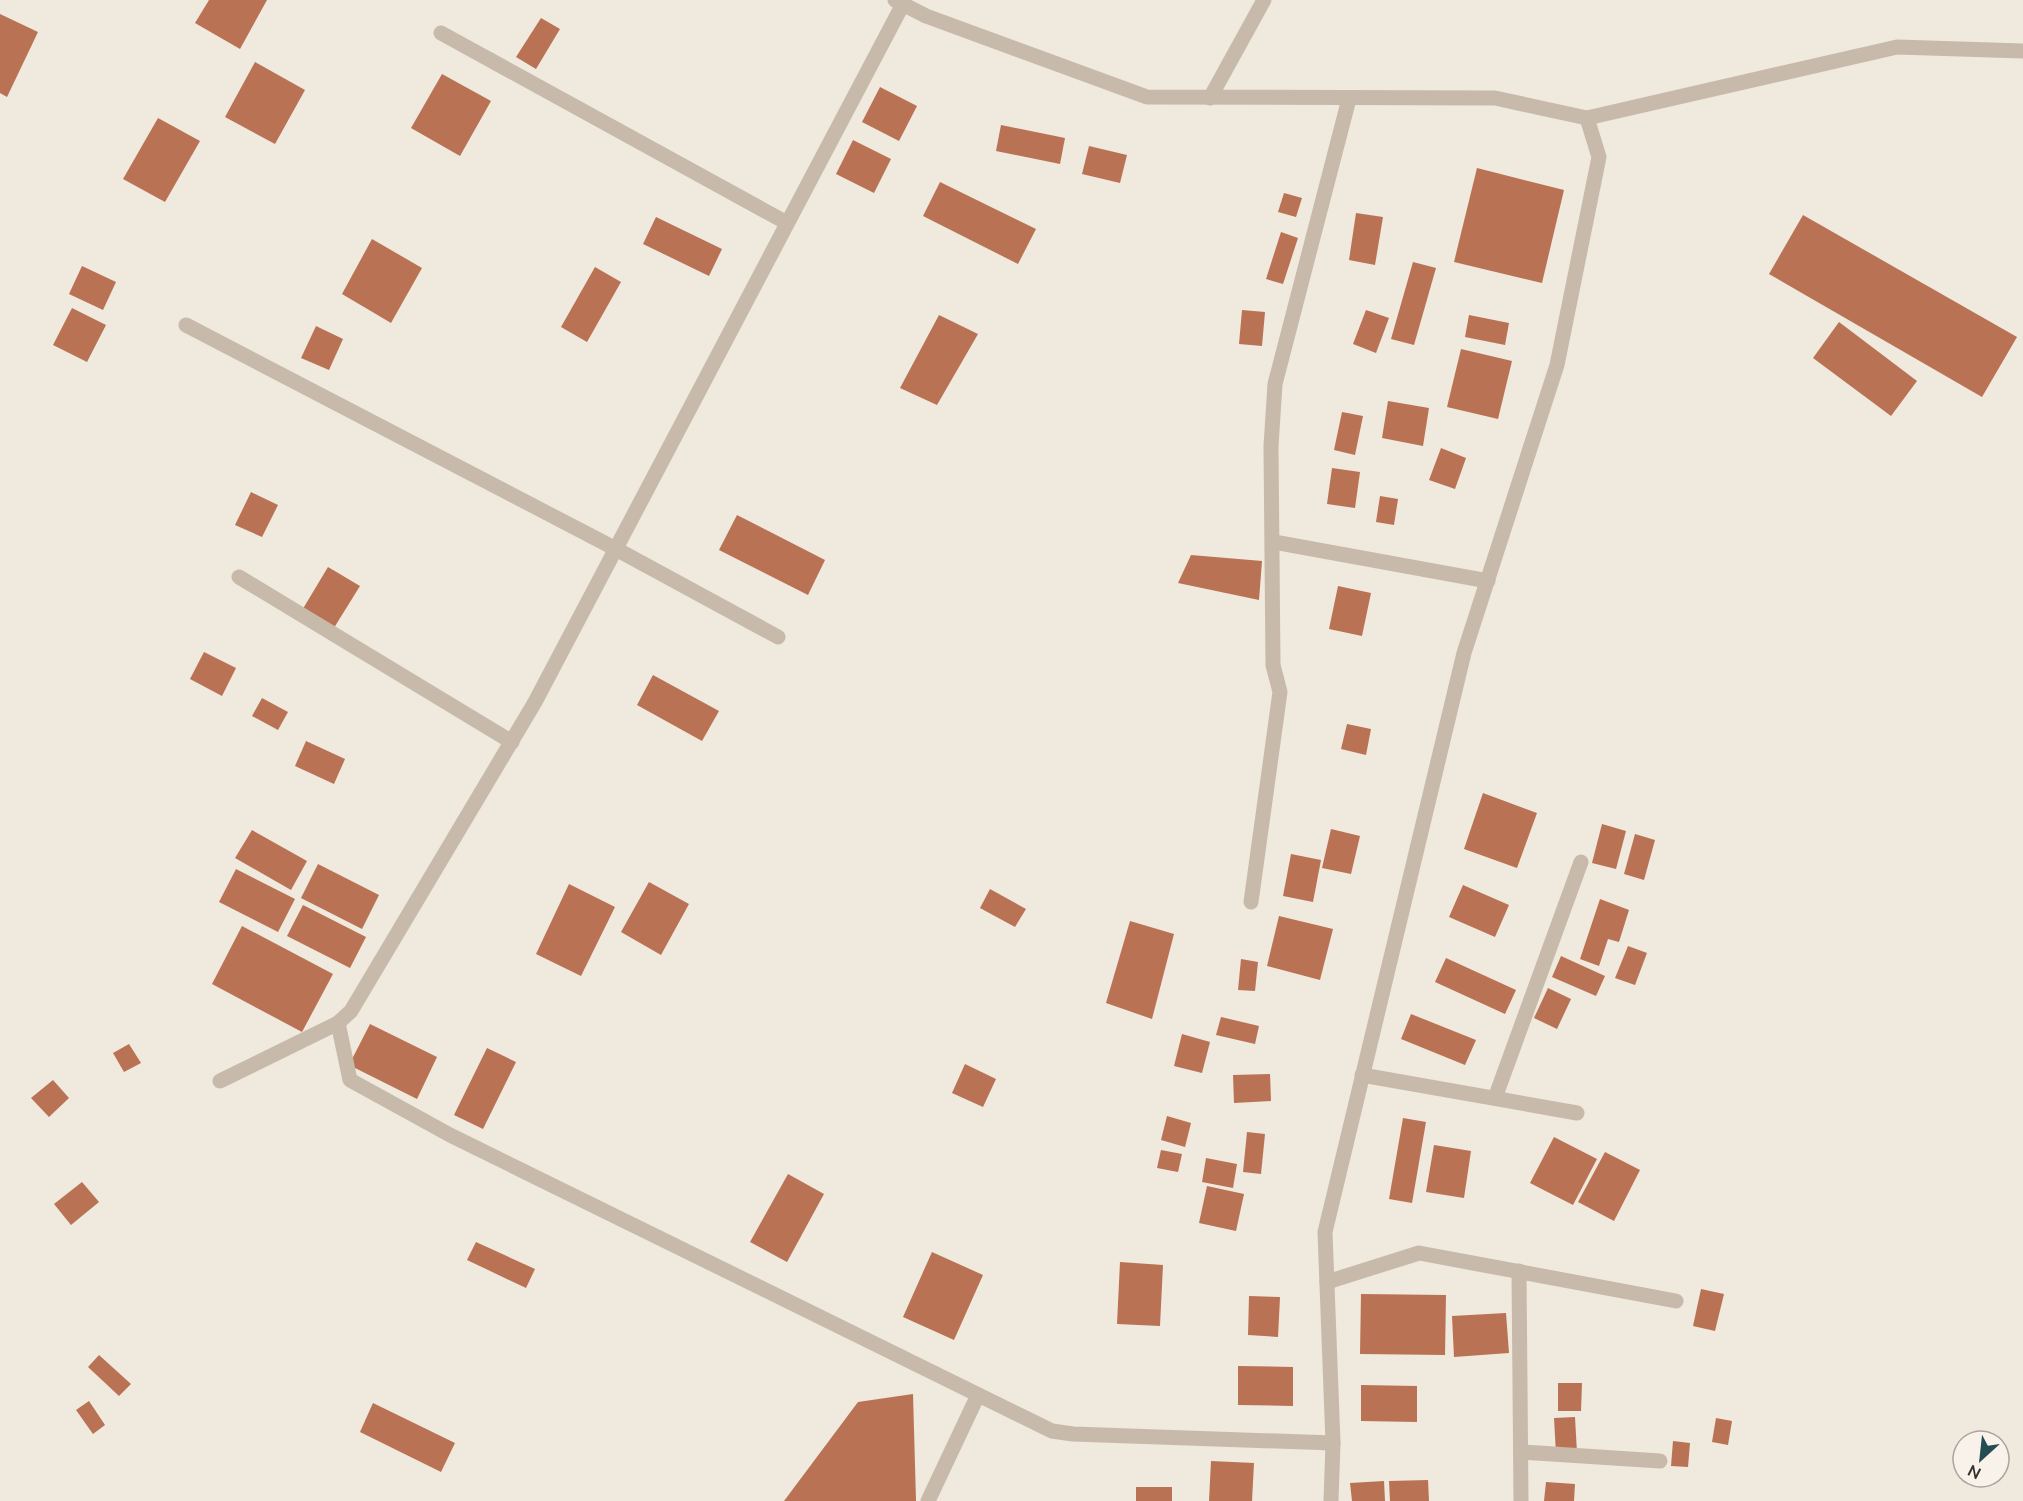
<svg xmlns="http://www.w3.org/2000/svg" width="2023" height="1501" font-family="Mulish,sans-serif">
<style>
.building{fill:#b97254}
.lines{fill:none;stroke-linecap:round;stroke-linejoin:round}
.minor{stroke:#c7baab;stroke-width:15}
</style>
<rect width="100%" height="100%" fill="#f0e9de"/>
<g class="building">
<path d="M209,0H267L240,49L195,23Z"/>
<path d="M0,14L38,32L7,97L0,93Z"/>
<path d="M541,18L560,29L536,69L516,57Z"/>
<path d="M255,62L305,90L275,144L225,117Z"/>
<path d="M442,74L491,101L460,156L411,128Z"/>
<path d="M880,87L917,106L899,141L862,122Z"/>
<path d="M158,118L200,141L165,202L123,179Z"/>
<path d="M1001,125L1065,138L1060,164L996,151Z"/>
<path d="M853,140L891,159L874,193L836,174Z"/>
<path d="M1089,146L1127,155L1120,183L1082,174Z"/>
<path d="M1477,168L1564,190L1542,283L1454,262Z"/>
<path d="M940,182L1036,229L1018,264L923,216Z"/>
<path d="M1284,193L1302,198L1296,217L1278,212Z"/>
<path d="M1356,213L1383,217L1375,265L1349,260Z"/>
<path d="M1803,215L2017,337L1982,397L1769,274Z"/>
<path d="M656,217L722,249L709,276L643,244Z"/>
<path d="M1281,232L1298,238L1283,284L1266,279Z"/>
<path d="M372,239L422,268L391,323L342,294Z"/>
<path d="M1413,262L1436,268L1414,345L1391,339Z"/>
<path d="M82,266L116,282L103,310L69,294Z"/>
<path d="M595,267L621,282L587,342L561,327Z"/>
<path d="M72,308L106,325L87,362L53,345Z"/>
<path d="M1242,310L1265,312L1262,346L1239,344Z"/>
<path d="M1366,310L1389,318L1376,353L1353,344Z"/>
<path d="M939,315L978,334L937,405L900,388Z"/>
<path d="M1469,315L1509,323L1505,345L1465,337Z"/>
<path d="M1839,322L1917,381L1891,416L1813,358Z"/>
<path d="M316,326L343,339L329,370L301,358Z"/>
<path d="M1461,349L1512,361L1498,419L1447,407Z"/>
<path d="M1388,401L1429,408L1423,446L1382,438Z"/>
<path d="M1342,412L1363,416L1355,455L1334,450Z"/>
<path d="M1441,448L1466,458L1455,489L1429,480Z"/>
<path d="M1332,468L1360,472L1355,508L1327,504Z"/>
<path d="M251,492L278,505L262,537L235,525Z"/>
<path d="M1380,496L1398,499L1394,525L1376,522Z"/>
<path d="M737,515L825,560L808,595L719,550Z"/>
<path d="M1191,555L1262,561L1259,600L1178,583Z"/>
<path d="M328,567L360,586L332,631L301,612Z"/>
<path d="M1338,586L1371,593L1362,636L1329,629Z"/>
<path d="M204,652L236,668L222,696L190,679Z"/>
<path d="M653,675L719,711L702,741L637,705Z"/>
<path d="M262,698L288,712L278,730L252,716Z"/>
<path d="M1347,724L1371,729L1366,755L1341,749Z"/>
<path d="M306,741L345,759L334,784L295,766Z"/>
<path d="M1483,793L1537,813L1517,868L1464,849Z"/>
<path d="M1602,824L1626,831L1616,869L1592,863Z"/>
<path d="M1331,829L1360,836L1351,874L1322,868Z"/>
<path d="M252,830L307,861L291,890L235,858Z"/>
<path d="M1635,834L1655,840L1644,880L1624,874Z"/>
<path d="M1291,854L1321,860L1313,902L1283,896Z"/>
<path d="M318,864L379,895L362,929L301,898Z"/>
<path d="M236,869L295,899L278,932L219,902Z"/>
<path d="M649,882L689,904L661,955L621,932Z"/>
<path d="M569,884L615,907L581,976L536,954Z"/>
<path d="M1463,885L1509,905L1495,937L1449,917Z"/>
<path d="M990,889L1026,909L1015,927L980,908Z"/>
<path d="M1600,899L1629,910L1619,942L1608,939L1599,966L1580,959Z"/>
<path d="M303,905L366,937L350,968L287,936Z"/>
<path d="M1279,916L1333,929L1320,980L1267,966Z"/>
<path d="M1130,921L1174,934L1152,1019L1106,1003Z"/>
<path d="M242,926L333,974L302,1032L212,984Z"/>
<path d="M1628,946L1647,953L1635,985L1615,978Z"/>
<path d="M1561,956L1605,976L1596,996L1552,977Z"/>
<path d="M1446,958L1516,990L1505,1014L1435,982Z"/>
<path d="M1241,959L1258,962L1255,991L1238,990Z"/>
<path d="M1548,988L1571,999L1557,1029L1534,1018Z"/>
<path d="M1411,1014L1476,1040L1465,1065L1401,1039Z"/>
<path d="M1221,1017L1259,1026L1255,1044L1216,1035Z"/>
<path d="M370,1024L437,1057L417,1099L349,1065Z"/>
<path d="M1182,1034L1210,1042L1202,1073L1174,1066Z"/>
<path d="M129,1044L141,1063L124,1072L113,1053Z"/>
<path d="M487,1048L516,1062L483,1129L454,1115Z"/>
<path d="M965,1064L996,1079L983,1107L952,1093Z"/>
<path d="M1270,1074L1271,1101L1234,1103L1233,1075Z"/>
<path d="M53,1080L69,1098L49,1117L31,1098Z"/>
<path d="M1167,1116L1191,1123L1185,1147L1161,1140Z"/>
<path d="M1403,1118L1426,1122L1412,1203L1389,1199Z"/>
<path d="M1247,1132L1265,1134L1261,1174L1243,1172Z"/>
<path d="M1554,1137L1597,1159L1573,1205L1530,1183Z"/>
<path d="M1434,1145L1471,1151L1464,1198L1426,1192Z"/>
<path d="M1161,1150L1182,1154L1178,1172L1157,1168Z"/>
<path d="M1605,1152L1640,1170L1614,1221L1578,1202Z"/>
<path d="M1206,1158L1237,1164L1233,1188L1202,1182Z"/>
<path d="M788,1174L824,1194L787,1262L750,1242Z"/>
<path d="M82,1182L99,1202L71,1225L54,1204Z"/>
<path d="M1207,1186L1244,1194L1236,1231L1199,1223Z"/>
<path d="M476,1242L535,1269L526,1288L467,1260Z"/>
<path d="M932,1252L983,1275L954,1340L903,1317Z"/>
<path d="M1120,1262L1163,1265L1160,1326L1117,1324Z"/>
<path d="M1701,1289L1724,1294L1715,1331L1693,1326Z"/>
<path d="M1361,1294L1446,1295L1445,1355L1360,1354Z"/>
<path d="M1249,1296L1280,1297L1278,1337L1248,1335Z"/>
<path d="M1506,1313L1509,1353L1454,1357L1452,1316Z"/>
<path d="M99,1355L131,1384L119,1396L88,1367Z"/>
<path d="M1238,1366L1293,1367V1406L1238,1405Z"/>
<path d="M1558,1383H1582L1581,1411H1558Z"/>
<path d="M1361,1385L1417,1386V1422L1361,1421Z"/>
<path d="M913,1394L916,1501H784L858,1402Z"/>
<path d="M89,1401L105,1425L93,1434L76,1410Z"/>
<path d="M373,1403L455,1443L441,1472L360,1432Z"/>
<path d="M1575,1417L1577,1453L1556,1454L1554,1418Z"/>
<path d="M1716,1418L1732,1421L1728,1445L1712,1442Z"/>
<path d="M1673,1441L1690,1443L1688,1467L1671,1466Z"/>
<path d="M1211,1461L1254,1463L1252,1501H1209Z"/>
<path d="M1428,1480L1429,1501H1390L1389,1481Z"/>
<path d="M1384,1481L1385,1501H1352L1350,1483Z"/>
<path d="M1546,1482L1575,1484L1574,1501H1544Z"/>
<rect x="1136" y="1487" width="36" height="14"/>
</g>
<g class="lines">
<g class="minor">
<path d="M895,0L926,16L1147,97L1495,98L1587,118L1599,157L1557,365L1464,653L1325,1232L1333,1443L1331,1501"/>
<path d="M441,33L787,223"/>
<path d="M1210,98L1264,0"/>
<path d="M1587,118L1897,47L2023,51"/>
<path d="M186,325L616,549L778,637"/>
<path d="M1274,542L1488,581"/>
<path d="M239,577L512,742"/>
<path d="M1251,902L1280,692L1273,665L1271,446L1275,384L1349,99"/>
<path d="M338,1023L350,1080L450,1135L1052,1431L1073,1434L1333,1443"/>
<path d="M1362,1075L1577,1113"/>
<path d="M220,1081L338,1023L351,1011L535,702L903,4"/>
<path d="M1495,1098L1581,862"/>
<path d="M1519,1271L1521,1501"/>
<path d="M1327,1282L1419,1253L1676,1301"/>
<path d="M1522,1452L1660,1461"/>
<path d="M928,1501L978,1395"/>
</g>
</g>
<g transform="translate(1981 1459) rotate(207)"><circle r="28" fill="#f8f2ea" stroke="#aaa49d" stroke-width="1.5"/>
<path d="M0-4.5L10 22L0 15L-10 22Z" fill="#244c52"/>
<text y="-9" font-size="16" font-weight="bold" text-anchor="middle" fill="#352e2a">N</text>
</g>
</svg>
